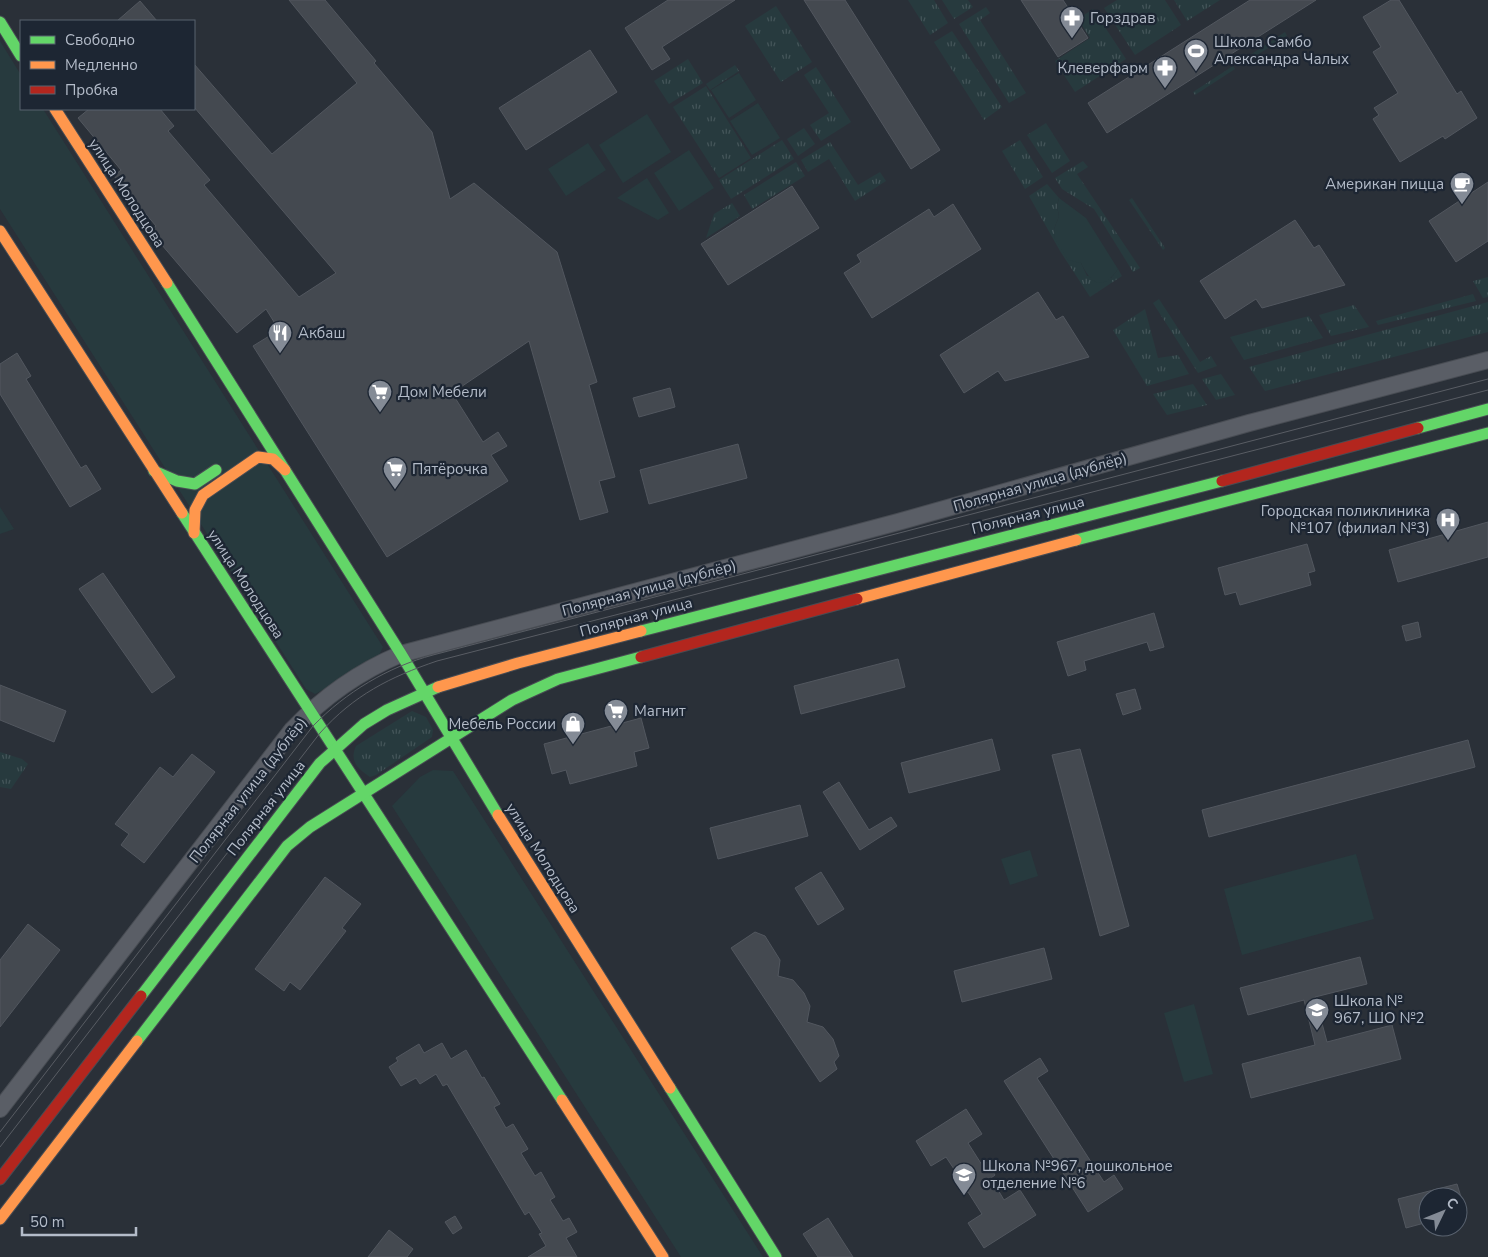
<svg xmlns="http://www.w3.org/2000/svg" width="1488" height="1257" font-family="'Nunito Sans',sans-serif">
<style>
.grass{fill:url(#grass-tufts)}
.park{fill:#273a3e}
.building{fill:#444950;stroke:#52575f}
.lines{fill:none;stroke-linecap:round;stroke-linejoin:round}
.street-casing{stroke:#484c53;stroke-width:18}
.fast-casing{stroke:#484c53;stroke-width:13}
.slow-casing{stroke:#484c53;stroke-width:13}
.jam-casing{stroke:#484c53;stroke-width:13}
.street{stroke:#5a5e66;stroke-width:16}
.fast{stroke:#63d668;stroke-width:11}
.slow{stroke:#ff974d;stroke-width:11}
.jam{stroke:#b3261e;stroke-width:11}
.tram{stroke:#595d64;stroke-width:1}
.labels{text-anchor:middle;stroke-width:4.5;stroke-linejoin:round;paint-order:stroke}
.poi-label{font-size:15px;fill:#b4bcc9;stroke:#1d2633;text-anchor:start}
.street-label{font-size:15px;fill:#b4bcc9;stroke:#1d2633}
</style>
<defs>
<pattern id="grass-tufts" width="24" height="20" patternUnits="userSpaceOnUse" patternTransform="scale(1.25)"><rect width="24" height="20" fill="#273a3e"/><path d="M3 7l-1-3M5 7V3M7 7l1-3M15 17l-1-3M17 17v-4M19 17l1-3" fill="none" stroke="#445559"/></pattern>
</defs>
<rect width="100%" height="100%" fill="#2a3038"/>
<g class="grass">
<path d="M908,0H934L948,23L930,35Z"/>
<path d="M942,0H968L973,7L954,19Z"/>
<path d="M1117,0H1165L1181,25L1135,55L1104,8Z"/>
<path d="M1174,0H1220L1187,21Z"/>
<path d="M776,6L812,62L781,82L745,26Z"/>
<path d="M986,7L990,13L980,20L1026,93L1009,103L959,24Z"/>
<path d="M1093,9L1126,59L1075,92L1055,61L1090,38L1078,19Z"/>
<path d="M952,31L1002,107L984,120L934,42Z"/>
<path d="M1285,32L1287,36L1246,62L1244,59Z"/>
<path d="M688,59L703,83L669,104L654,81Z"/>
<path d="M735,65L739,71L710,90L706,84Z"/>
<path d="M1233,66L1235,69L1195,95L1193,92Z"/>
<path d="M816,67L851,122L821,141L810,125L829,113L804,75Z"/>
<path d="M706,86L751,158L719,178L673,107Z"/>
<path d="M1046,123L1070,161L1052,173L1027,135Z"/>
<path d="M804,128L815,144L798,156L787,139Z"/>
<path d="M782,140L794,159L731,199L719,180Z"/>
<path d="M1020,140L1043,177L1025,189L1002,151Z"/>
<path d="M830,142L858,185L880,172L886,181L855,201L829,159L808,172L801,160Z"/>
<path d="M1083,161L1088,167L1077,174L1140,268L1133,272L1094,209L1062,189L1055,178Z"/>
<path d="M796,162L805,176L752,209L744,195Z"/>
<path d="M1047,184L1059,198L1057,206L1059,216L1054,229L1081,263L1087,276L1111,278L1118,269L1122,276L1090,297L1060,251L1029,196Z"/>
<path d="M1132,198L1165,248L1163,250L1129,200Z"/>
<path d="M732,203L740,216L706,238L714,214Z"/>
<path d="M1488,277V297L1483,298L1473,281Z"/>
<path d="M1473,294L1476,301L1378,325L1376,321Z"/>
<path d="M1159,299L1200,362L1211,356L1217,366L1198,373L1153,303Z"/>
<path d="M1488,302V332L1265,391L1249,367Z"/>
<path d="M1354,305L1369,327L1331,336L1319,315Z"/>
<path d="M1145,309L1158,358L1178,355L1189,374L1147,386L1113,330Z"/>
<path d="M1309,316L1323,338L1244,360L1230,337Z"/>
<path d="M1221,374L1235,395L1216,400L1202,379Z"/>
<path d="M1193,384L1207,405L1167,415L1153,394Z"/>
<path d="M412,711L426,717L433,730L432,737L376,775L370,777C358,769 349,761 356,746Z"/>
<path d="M0,752L22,759L28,764L11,789L0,787Z"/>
</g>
<g class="park">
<path d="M0,41L21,75V109H43L383,647L378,657L319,692L315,694L306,689L0,209Z"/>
<path d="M739,73L756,100L729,118L711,90Z"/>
<path d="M758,103L780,138L752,155L730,121Z"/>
<path d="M647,114L671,152L623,183L599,145Z"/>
<path d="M588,143L606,170L566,196L548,169Z"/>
<path d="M689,150L714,188L679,211L654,173Z"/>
<path d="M647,178L669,213L658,220L617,198Z"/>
<path d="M1059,198L1086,218L1118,269C1103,291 1091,285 1081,263L1068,260L1055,239L1054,229L1059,216L1057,206Z"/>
<path d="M0,507L14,529L0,534Z"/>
<path d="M433,770L453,771L763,1257H681L392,806L420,777Z"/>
<path d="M1030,850L1038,876L1010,885L1001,859Z"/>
<path d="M1356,854L1374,919L1242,955L1224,889Z"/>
<path d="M1194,1004L1213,1074L1184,1082L1164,1013Z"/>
</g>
<g class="building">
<path d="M289,0H325L376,61L374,63L432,132L450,199L474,183L557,252L597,382L589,385L615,477L599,481L608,512L580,520L529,341L452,393L483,442L498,432L507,446L491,455L508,481L387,557L253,346L279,330L266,309L237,333L150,231L156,226L114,176L121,170L78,118L89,109H160L174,126L168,131L210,180L204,185L299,297L336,273L194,107V64L272,154L357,83Z"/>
<path d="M668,0H735L662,47L670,59L652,70L625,28Z"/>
<path d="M804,0H845L940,150L911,169Z"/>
<path d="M1021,0H1063L1088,38L1058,57Z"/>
<path d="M1250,0H1316L1107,133L1088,103Z"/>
<path d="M1391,0H1399L1457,94L1461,91L1477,118L1445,139L1443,136L1400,162L1373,119L1379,115L1374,108L1398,93L1373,52L1381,47L1363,17Z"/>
<path d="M140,1L157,21H117Z"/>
<path d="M590,50L617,92L526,150L499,108Z"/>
<path d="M1488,182V241L1456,262L1429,221Z"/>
<path d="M792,186L819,228L728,285L701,244Z"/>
<path d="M953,204L981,249L872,318L844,273L861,262L857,255L929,209L934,217Z"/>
<path d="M1295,220L1314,248L1319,245L1345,285L1262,308L1256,299L1225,319L1200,281Z"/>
<path d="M1038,292L1056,320L1063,316L1089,357L1005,381L998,371L964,393L940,355Z"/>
<path d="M17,353L31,376L26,379L81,468L86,465L101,489L70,507L0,394V364Z"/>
<path d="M670,388L675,407L639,417L633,398Z"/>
<path d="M738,444L747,478L649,504L640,470Z"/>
<path d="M1488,522V557L1398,582L1389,550Z"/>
<path d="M1307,544L1315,571L1308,573L1311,585L1240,605L1236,592L1225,595L1218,568Z"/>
<path d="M103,573L175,677L152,693L79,589Z"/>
<path d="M1154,613L1164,647L1150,651L1147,642L1084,661L1086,670L1068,676L1057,642Z"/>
<path d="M1418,622L1421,637L1406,641L1402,626Z"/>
<path d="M898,659L905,687L801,714L794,686Z"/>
<path d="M0,685L66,711L54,742L0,720Z"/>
<path d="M1135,689L1141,709L1123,715L1116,694Z"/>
<path d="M641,718L649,748L634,752L637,766L570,784L566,770L552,774L544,744Z"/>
<path d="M992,739L1000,770L909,793L901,763Z"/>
<path d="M1468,740L1475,767L1209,837L1202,810Z"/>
<path d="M1080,749L1129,926L1100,936L1052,755Z"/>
<path d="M192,754L215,772L144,863L121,845L129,834L115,824L160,767L173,777Z"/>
<path d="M839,782L869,830L891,817L897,826L860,850L823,792Z"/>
<path d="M800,805L808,836L718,859L710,828Z"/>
<path d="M821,872L844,909L818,925L795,888Z"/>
<path d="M325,877L361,904L342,928L346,931L300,990L290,982L284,991L255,969Z"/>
<path d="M28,924L60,950L0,1027V960Z"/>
<path d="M755,932L765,936L780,960L778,976L793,980L804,993L810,1006L807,1022L823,1027L833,1039L839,1056L834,1062L837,1069L820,1082L731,948Z"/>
<path d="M1044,948L1052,979L962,1002L954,971Z"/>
<path d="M1360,957L1367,984L1315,997L1327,1042L1392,1025L1401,1059L1251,1098L1242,1064L1315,1045L1304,1000L1248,1015L1240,988Z"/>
<path d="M442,1043L451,1059L466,1050L482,1078L484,1077L500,1104L494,1107L506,1128L513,1124L528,1149L521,1153L535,1176L541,1172L555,1197L550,1200L563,1221L569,1218L577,1232L566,1238L577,1257H528L546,1246L539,1234L542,1233L529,1212L525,1215L447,1084L443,1086L436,1074L420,1084L416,1078L401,1086L389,1067L398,1061L396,1058L419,1044L424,1053Z"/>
<path d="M1040,1058L1048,1071L1037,1078L1104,1182L1114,1175L1123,1189L1088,1212L1004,1081Z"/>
<path d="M966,1109L982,1134L968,1143L982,1165L987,1162L995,1175L991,1178L1004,1200L1020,1190L1036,1215L984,1248L968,1223L982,1214L968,1192L963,1195L954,1181L960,1178L946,1157L931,1166L916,1141Z"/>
<path d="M1457,1184L1461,1197H1428V1222L1406,1228L1398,1199Z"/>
<path d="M455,1216L462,1228L453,1234L445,1222Z"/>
<path d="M828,1218L842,1240L853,1257H818L803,1234Z"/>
<path d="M389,1230L413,1249L407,1257H368Z"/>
</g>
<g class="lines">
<defs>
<path id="street" d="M0,1109L292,730C324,696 358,672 401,654L898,522L1249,423L1488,360"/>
<g id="fast">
<path d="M0,22L21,56"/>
<path d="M167,283L401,654L498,815"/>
<path d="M1418,428L1488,409"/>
<path d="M154,471L177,481L195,484L216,470"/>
<path d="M182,513L562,1100"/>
<path d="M1076,540L1488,433"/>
<path d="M641,631L1222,481"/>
<path d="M141,996L320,763L364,724L387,710L438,687"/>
<path d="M137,1041L287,846L310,827L512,700L558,679L641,657"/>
<path d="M670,1088L776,1257"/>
</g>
<g id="slow">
<path d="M55,109L167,283"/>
<path d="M0,231L182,513"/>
<path d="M194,533L195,510L203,495L258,457L273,459L285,470"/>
<path d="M857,599L1076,540"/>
<path d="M438,687L518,663L641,631"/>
<path d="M498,815L670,1088"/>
<path d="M562,1100L663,1257"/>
<path d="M0,1219L137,1041"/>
</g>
<g id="jam">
<path d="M1222,481L1418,428"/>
<path d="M641,657L857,599"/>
<path d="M0,1179L141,996"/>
</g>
</defs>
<use href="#street" class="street-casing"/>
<use href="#fast" class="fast-casing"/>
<use href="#slow" class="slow-casing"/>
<use href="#jam" class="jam-casing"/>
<use href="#street" class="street"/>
<use href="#fast" class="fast"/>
<use href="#slow" class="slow"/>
<use href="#jam" class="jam"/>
<g class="tram">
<path d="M0,1132L313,726C346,692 388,667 433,655L1488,379"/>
<path d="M0,1147L320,733C354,695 390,677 437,661L1488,390"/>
</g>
</g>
<defs>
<symbol id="pharmacy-pin" viewBox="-11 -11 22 30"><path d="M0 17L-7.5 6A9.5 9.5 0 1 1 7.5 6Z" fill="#848b96" stroke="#1d2633"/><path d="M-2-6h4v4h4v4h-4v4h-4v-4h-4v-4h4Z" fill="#fff"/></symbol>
<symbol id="stadium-pin" viewBox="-11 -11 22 30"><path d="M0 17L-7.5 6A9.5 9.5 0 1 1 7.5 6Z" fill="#848b96" stroke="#1d2633"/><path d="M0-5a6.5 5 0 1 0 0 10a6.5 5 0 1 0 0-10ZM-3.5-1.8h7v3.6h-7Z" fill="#fff"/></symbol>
<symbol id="cafe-pin" viewBox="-11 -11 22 30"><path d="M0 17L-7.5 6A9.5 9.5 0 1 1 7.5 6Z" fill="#848b96" stroke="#1d2633"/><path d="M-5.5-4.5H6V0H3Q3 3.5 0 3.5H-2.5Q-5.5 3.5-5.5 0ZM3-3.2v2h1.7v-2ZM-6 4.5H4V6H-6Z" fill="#fff"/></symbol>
<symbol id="restaurant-pin" viewBox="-11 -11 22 30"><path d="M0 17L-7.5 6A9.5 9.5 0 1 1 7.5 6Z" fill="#848b96" stroke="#1d2633"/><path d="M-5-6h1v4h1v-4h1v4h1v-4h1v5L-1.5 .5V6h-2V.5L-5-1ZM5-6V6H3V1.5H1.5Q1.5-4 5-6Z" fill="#fff"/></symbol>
<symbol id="supermarket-pin" viewBox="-11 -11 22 30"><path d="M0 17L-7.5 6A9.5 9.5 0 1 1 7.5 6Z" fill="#848b96" stroke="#1d2633"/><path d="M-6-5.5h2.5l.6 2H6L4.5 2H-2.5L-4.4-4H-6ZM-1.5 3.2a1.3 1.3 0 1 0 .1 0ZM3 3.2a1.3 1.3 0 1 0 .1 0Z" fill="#fff"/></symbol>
<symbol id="hospital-pin" viewBox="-11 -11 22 30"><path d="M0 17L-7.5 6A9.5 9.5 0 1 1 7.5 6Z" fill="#848b96" stroke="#1d2633"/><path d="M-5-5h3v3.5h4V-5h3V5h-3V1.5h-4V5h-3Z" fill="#fff"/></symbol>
<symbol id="shop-pin" viewBox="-11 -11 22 30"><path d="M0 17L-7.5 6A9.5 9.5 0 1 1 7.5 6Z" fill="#848b96" stroke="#1d2633"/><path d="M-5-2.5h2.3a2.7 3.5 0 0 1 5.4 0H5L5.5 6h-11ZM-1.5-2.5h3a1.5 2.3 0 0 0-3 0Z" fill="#fff"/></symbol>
<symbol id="school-pin" viewBox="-11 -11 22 30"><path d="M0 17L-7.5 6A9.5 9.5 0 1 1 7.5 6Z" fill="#848b96" stroke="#1d2633"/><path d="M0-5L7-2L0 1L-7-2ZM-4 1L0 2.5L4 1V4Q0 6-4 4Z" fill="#fff"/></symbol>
</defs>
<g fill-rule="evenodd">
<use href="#pharmacy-pin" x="1058" y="4" width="28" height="38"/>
<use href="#stadium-pin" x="1182" y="37" width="28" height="38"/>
<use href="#pharmacy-pin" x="1151" y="54" width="28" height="38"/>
<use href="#cafe-pin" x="1448" y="170" width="28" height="38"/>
<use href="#restaurant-pin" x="266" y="319" width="28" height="38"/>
<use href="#supermarket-pin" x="366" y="378" width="28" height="38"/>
<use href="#supermarket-pin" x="381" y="455" width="28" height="38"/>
<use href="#hospital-pin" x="1434" y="506" width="28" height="38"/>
<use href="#supermarket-pin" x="602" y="697" width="28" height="38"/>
<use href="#shop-pin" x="559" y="710" width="28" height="38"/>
<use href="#school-pin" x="1303" y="996" width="28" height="38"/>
<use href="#school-pin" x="950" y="1161" width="28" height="38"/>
</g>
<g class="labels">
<g class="poi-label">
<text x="1090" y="23">Горздрав</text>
<text x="1214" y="47">Школа Самбо<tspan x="1214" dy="17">Александра Чалых</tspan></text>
<text x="1148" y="73" text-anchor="end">Клеверфарм</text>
<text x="1444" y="189" text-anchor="end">Американ пицца</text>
<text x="298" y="338">Акбаш</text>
<text x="398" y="397">Дом Мебели</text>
<text x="412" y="474">Пятёрочка</text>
<text x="1430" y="516" text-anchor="end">Городская поликлиника<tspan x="1430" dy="17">№107 (филиал №3)</tspan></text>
<text x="634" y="716">Магнит</text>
<text x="556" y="729" text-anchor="end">Мебель России</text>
<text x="1334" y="1006">Школа №<tspan x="1334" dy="17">967, ШО №2</tspan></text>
<text x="982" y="1171">Школа №967, дошкольное<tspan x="982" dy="17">отделение №6</tspan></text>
</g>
<g class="street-label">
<text transform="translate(127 193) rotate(57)" y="5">улица Молодцова</text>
<text transform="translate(1040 482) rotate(-16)" y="5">Полярная улица (дублёр)</text>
<text transform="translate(1028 515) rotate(-14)" y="5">Полярная улица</text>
<text transform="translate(246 584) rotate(57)" y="5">улица Молодцова</text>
<text transform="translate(649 588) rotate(-15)" y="5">Полярная улица (дублёр)</text>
<text transform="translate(636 617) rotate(-15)" y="5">Полярная улица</text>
<text transform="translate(248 790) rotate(-52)" y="5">Полярная улица (дублёр)</text>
<text transform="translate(266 808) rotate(-52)" y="5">Полярная улица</text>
<text transform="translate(543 858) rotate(58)" y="5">улица Молодцова</text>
</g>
</g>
<rect x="20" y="20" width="175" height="90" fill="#1d2633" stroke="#59626f"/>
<rect x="30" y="36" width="25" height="8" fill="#63d668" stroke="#59626f"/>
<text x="65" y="45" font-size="15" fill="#b4bcc9">Свободно</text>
<rect x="30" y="61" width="25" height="8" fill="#ff974d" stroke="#59626f"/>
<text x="65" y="70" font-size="15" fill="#b4bcc9">Медленно</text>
<rect x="30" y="86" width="25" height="8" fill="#b3261e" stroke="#59626f"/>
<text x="65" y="95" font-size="15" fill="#b4bcc9">Пробка</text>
<g transform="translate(1443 1212) rotate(47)"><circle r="24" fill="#1d2633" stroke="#59626f"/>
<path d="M0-4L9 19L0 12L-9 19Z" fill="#848b96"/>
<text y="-8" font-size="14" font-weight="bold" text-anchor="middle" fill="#b4bcc9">С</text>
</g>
<path d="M22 1227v8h114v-8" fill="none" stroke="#b4bcc9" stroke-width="2.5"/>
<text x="30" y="1227" font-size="15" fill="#b4bcc9" stroke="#1d2633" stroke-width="4" paint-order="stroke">50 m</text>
</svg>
